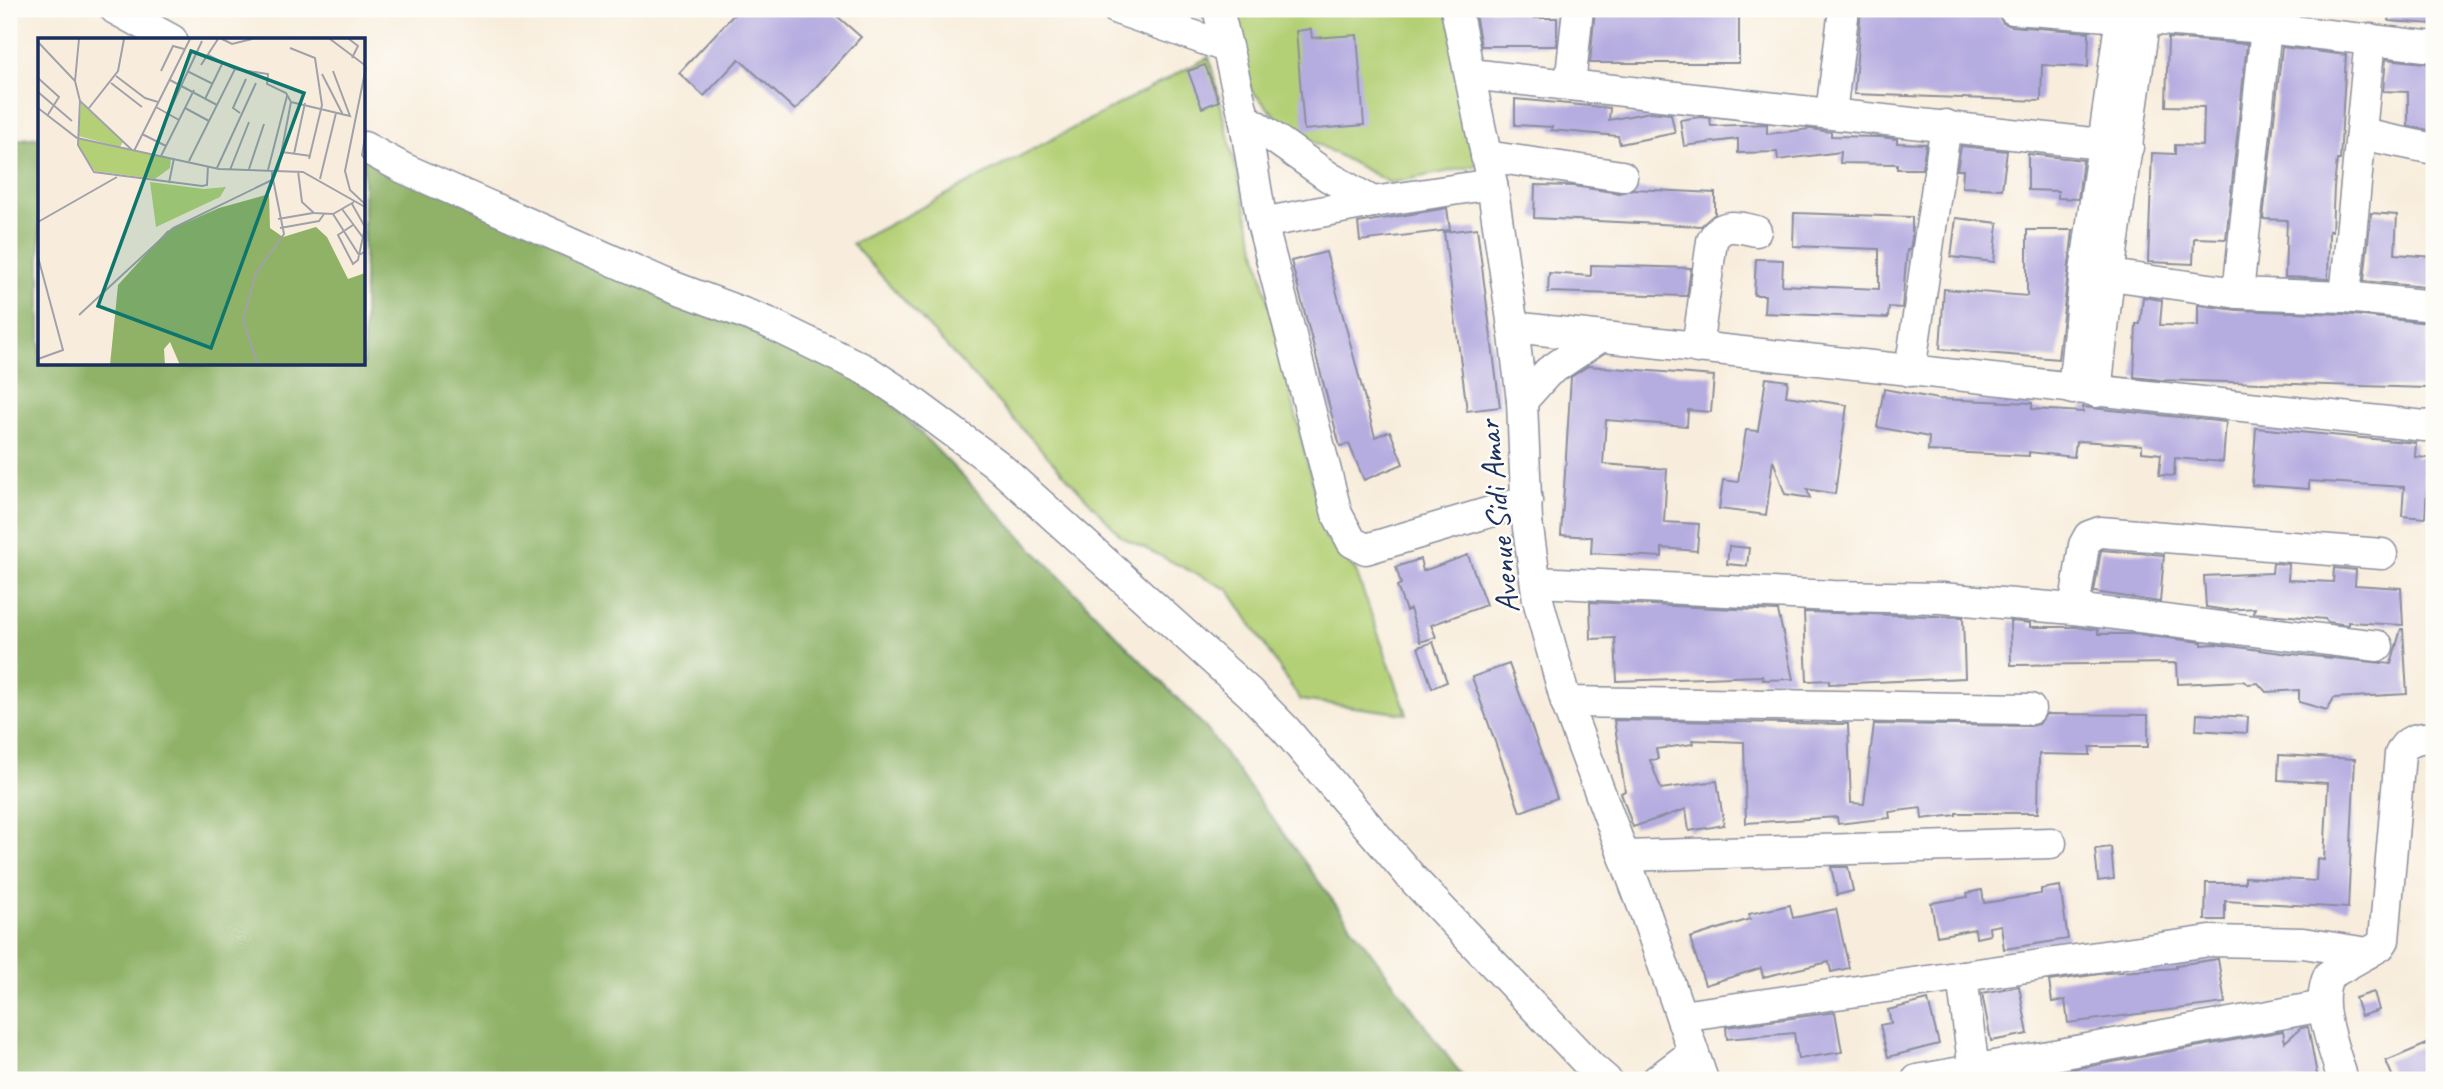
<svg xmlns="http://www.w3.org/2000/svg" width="2443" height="1089" font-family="Caveat,sans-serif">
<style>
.green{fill:#b4d076;stroke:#68806a;stroke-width:2}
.forest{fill:#8fb267;stroke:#557062;stroke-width:2}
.building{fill:#b5ace0}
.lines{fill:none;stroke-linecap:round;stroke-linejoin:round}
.minor-casing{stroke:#8a8e9d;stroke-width:33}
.minor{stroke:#fff;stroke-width:30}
.labels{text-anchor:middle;stroke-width:5;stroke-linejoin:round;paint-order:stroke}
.street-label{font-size:33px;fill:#1b2f5e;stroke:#fdfcf7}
.inset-road{fill:none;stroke:#a0a1aa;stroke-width:2}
.view{fill:#0f766e;fill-opacity:0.15;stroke:#0f766e;stroke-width:3.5}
.inset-edge{fill:none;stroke:#1b2f5e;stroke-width:3.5}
</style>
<rect width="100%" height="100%" fill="#fdfcf7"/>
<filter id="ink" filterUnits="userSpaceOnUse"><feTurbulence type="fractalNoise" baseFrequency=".0143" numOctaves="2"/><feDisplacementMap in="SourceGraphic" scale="14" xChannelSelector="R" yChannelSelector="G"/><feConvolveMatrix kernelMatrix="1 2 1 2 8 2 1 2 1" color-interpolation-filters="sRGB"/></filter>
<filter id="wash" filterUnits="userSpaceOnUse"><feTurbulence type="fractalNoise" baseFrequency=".00686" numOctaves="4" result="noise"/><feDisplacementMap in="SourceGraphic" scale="28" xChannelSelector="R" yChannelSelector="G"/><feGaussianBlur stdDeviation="1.57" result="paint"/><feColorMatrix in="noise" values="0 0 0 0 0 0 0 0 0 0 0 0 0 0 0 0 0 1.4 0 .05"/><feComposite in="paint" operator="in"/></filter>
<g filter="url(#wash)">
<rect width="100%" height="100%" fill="#f8eddc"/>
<g class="green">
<path d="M1230,9H1448L1480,165L1390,183L1286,127L1251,90Z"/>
<path d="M1209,57L1326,539L1355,569L1407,714L1300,700L1229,590L1122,537L852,244Z"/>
</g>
<path class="forest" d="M40,137V364H364V156L849,359L1205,727L1465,1080H9V141Z"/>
<g id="blocks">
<g class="building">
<path d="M739,9H829L861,37L795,110L739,59L704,96L679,73Z"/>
<path d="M1474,9H1533V18H1557V46H1481Z"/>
<path d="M1595,9H1739V63H1590Z"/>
<path d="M1861,9H1952L1996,11L2003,23L2011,26L2089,32L2088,67L2042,65L2041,101L1854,94Z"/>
<path d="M2389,9H2434V24L2389,21Z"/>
<path d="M1311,29L1312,38L1357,35L1364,125L1304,130L1296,31Z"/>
<path d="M2168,38L2247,44L2226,239L2194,238L2193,264L2148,262L2152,153L2175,154V145L2203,146L2204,107L2166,106Z"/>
<path d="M2282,47L2346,55L2340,160H2337L2334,187L2332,232L2329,231L2328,279L2285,277L2287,220L2263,219Z"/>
<path d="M2386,59L2434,64V131L2408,126V92L2383,91Z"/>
<path d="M1205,65L1219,101L1202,108L1188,71Z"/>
<path d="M1515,99L1610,108L1609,120L1650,112L1671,114L1675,133L1620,144L1618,136L1551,130L1552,127L1515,125Z"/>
<path d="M1700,117L1710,118L1711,126L1767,124V134L1810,129L1831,132V136L1880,137L1897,139V143L1926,144L1922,169H1897V164L1840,163L1841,152L1778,160L1777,152L1738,153V139L1684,146L1680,120Z"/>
<path d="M1961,146L2007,151L2002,189L1962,187L1963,170H1957Z"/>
<path d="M2028,154L2083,160L2078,199L2058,198V191L2028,190Z"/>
<path d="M1535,185L1573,186L1619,193L1633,189L1715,193V214L1701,226L1534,218Z"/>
<path d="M1447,208L1450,230L1360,241L1358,223Z"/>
<path d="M1794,213L1912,217V238L1910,250H1907L1902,308L1889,307L1888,318L1764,313L1765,295H1754L1756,259L1783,260L1782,285L1879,289V249L1793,246Z"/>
<path d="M2371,213L2397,215L2395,254L2434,257V288L2364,281Z"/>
<path d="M1956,218L1998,223L1994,262L1951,257Z"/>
<path d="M1477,228L1500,407L1467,411L1444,232Z"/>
<path d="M2027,230H2073L2058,359L1940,349L1944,289L2027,296Z"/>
<path d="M1326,252L1375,437L1390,431L1403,464L1364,480L1349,444L1340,446L1291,261Z"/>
<path d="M1591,265L1691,268L1687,296L1548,292L1549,273L1591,276Z"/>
<path d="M2143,297L2162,300L2160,325L2198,326V305L2237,310L2344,314L2429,323L2427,388L2160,380L2134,377L2136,324H2140Z"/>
<path d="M1588,366L1714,376L1711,412L1688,410L1687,426L1606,420L1603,464L1667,469L1664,522L1699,524L1697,551L1662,548V557L1591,553L1592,537L1561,535L1571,377Z"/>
<path d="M1766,378L1788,381L1786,396L1847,405L1835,494L1807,489L1810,498L1785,494L1773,460L1766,515L1719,509L1723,480L1738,482L1746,430L1758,431Z"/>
<path d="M1884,389L1938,399L2032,403V409L2083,412V407L2226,422L2223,462L2175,458L2174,476L2159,475L2161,454L2142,452V445L2080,441L2076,442L2074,457L2029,452V456L1928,451L1929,437L1877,427Z"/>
<path d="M2256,428L2416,443L2415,457L2429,458L2425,518L2402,516L2404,487L2309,481V489L2252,485Z"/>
<path d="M1729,546L1749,548L1747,566L1727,564Z"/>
<path d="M2101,550L2164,555L2160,602L2094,592Z"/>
<path d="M1468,555L1486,605L1431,625L1436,637L1420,642L1410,609L1406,611L1397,586L1401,584L1396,567L1420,559L1423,571Z"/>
<path d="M2273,563L2289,564L2288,580L2333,582L2334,568L2356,570L2355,585L2401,588L2403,625L2348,622V625L2328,622L2325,619L2253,613L2255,608L2226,610L2206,607L2204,576L2272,573Z"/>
<path d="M1590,602L1778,611L1793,679L1763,680L1762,676L1617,681L1615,638L1591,639Z"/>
<path d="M1804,612L1963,617L1965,678L1829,684V680L1807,681Z"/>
<path d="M2010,621L2030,623V627H2076L2098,630V634H2133L2202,642V645L2215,644L2282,653L2391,664L2401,629H2403L2407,694L2334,698L2327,710L2299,702V690L2266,692L2258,683L2248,684L2243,681L2178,684L2177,663L2011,665Z"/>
<path d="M1433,642L1447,682L1432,688L1418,647Z"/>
<path d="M1509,664L1557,798L1520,812L1472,677Z"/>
<path d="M2046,714L2148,715V747H2090V755L2039,754L2038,813H1956V815L1922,819L1921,808L1889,812L1890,818L1838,824L1837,817L1746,823L1744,742L1692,740L1693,744L1656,749L1658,759L1650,760L1661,789L1717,781L1724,825L1689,831L1686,809L1633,827L1621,793L1625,791L1614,720L1848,724L1851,803L1864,804L1874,724L2030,726L2039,724Z"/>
<path d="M2197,714L2248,717L2247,733L2196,730Z"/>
<path d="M2279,755L2355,759L2348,908L2225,901V920H2205L2206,883H2245V877L2316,881L2317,859L2324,860L2328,783L2278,780Z"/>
<path d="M2111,847L2114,879L2098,881L2095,849Z"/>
<path d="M1831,867H1848L1853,891L1837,895Z"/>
<path d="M2060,886L2068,939L2004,949L2001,925L1989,927L1990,935L1976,938L1975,929L1937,936L1931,903L1968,897L1967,893L1982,890L1984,903L2041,894V889Z"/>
<path d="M1790,905L1793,918L1836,909L1849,968L1831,972L1829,962L1763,977L1761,968L1705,985L1690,938L1750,919L1749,914Z"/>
<path d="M2218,959L2225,1003L2068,1023L2065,1000L2052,1002L2049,981L2107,973L2176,968V965Z"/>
<path d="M2019,986L2028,1034L1991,1041L1982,993Z"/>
<path d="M2374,992L2379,1010L2361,1016L2355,998Z"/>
<path d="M1928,1000L1939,1044L1888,1057L1880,1025L1891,1023L1888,1010Z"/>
<path d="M1835,1012L1842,1052L1798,1059L1794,1033L1727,1039L1726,1027Z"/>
<path d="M2308,1027L2318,1080H2064L2063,1071L2283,1031L2285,1042L2301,1028Z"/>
<path d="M2434,1041V1080H2394L2386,1061Z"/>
</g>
</g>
</g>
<g filter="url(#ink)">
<use href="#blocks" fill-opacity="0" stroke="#8a8e9d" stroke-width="2"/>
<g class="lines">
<defs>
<g id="minor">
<path d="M115,9L172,40"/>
<path d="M1117,9L1226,47"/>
<path d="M1218,9L1244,117L1262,223L1337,514L1352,542L1366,549L1527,501"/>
<path d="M1456,9L1492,184L1513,327L1522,401L1527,521L1538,600L1566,702L1645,912L1703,1080"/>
<path d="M2013,9L2266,28L2434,47"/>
<path d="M1470,74L2128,147"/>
<path d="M1570,85L1578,9"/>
<path d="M1831,113L1844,9"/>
<path d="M1244,117L1329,177L1373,202"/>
<path d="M2361,134L2434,149"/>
<path d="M364,147L403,168L666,284L767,322L866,370L898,391L995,463L1250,693L1286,730L1413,879L1592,1068L1606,1080"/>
<path d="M1486,156L1622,176"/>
<path d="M1262,223L1373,202L1492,184"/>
<path d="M2089,272L2238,293L2345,297L2434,306"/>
<path d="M2238,293L2266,28"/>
<path d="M2345,297L2370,39"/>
<path d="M1513,327L2425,426L2434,425"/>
<path d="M1697,348L1712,241C1722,221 1738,227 1756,231"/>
<path d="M1910,371L1946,125"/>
<path d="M2073,389L2085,272L2122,9"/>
<path d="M2096,392L2109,275L2146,9"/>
<path d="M1522,401L1548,372L1600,337"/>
<path d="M1536,582L1833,596L1941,598L2074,609L2378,646"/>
<path d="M2074,609L2084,545L2089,536L2100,532L2382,554"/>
<path d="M1566,702L2030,709"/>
<path d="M1624,856L2051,843"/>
<path d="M1962,976L1974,1071"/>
<path d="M1681,1016L2210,941L2303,943L2368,953"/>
<path d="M1657,1080L1693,1053"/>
<path d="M1917,1080L2323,1006"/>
<path d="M2343,1080C2335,1051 2314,1004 2329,975L2380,946L2384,940L2400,754C2407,738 2419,738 2434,737"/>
</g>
</defs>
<use href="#minor" class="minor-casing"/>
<use href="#minor" class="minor"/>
</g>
</g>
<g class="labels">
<g class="street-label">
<text transform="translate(1497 517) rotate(-96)" y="12">Avenue Sidi Amar</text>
</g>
</g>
<g transform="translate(38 38)">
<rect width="327" height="327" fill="#f8eddc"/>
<path d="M43,65L85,104L82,109L40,98ZM41,101L133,120L132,130L117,141L57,133L41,111ZM112,144L166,151L188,149L182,159L118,189Z" fill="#b4d076"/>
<path d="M231,156L232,190L245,199L278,189L289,199L310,241L327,235V327H142L132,304L126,311L127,327H72L80,247L129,193L181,170Z" fill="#8fb267"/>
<path class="inset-road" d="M184,1L194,6L214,1M292,1L328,28M311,1L320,8L314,20M0,4L37,43L42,63L94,112M252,10L277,20L284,67L271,121M163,27L180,1M328,29L307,133L312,152L328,167M197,31L230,36L229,46L248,55L253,64L240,132M123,33L135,8L146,11M149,33L175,46M284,36L305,77M78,38L107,60L120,64M0,40L21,59L9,78M132,42L179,67M37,43L41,1M73,45L104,69M0,54L34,83M167,61L185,24M42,63L40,107L56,134L164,148L169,147L170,128M253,64L312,78L295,33M118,69L141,82M0,70L39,100L181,131L265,134L327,169M51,70L80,33L86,1M147,70L171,83M202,75L195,70L208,41M130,76L164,3M328,93L324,117L328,123M104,96L128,108M96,113L152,1M244,114L273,118M256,116L267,65M123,118L156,52M151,123L197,31L170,17M179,130L218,45M211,131L226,86M192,132L211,84M230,132L249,58M260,133L264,164L276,175L295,176L316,164M282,141L298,75M131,145L136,120M314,166L327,189L320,222L315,226L300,197L315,187M304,171L326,201M295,176L321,217L328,213M240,181L275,175M0,184L79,139M242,190L281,183L286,176M0,219L25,312L0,321M41,277L135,190L234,142V132M220,327L205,282L218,235L246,196L235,141"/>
<path class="view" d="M153,13L266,55L173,310L60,268Z"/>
<rect width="327" height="327" class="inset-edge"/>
</g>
<rect width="2443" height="1089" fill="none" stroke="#fdfcf7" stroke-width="35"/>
</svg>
